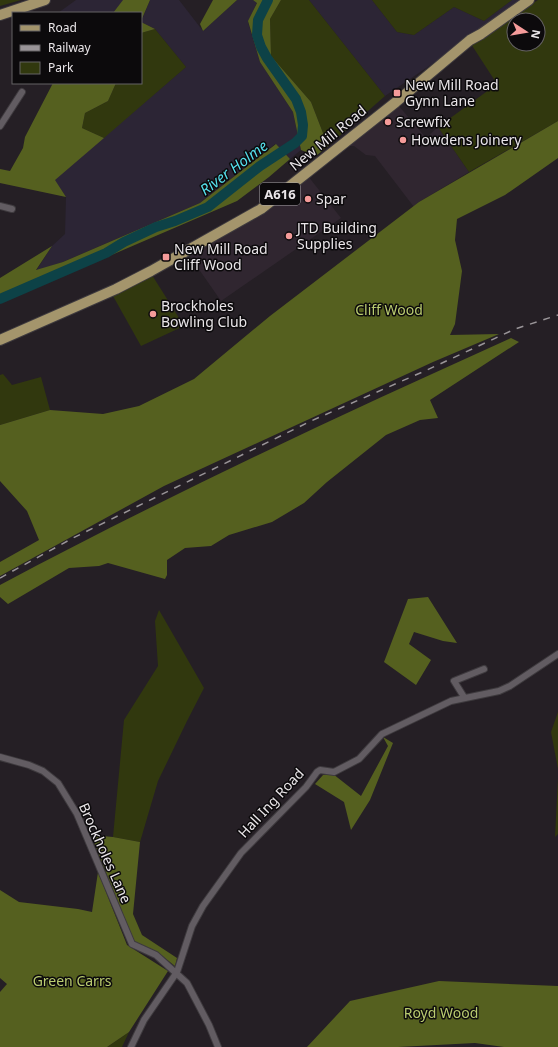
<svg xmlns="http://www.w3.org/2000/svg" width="558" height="1047" font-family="'Noto Sans',sans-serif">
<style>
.built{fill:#302630}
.industrial{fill:#2c2535}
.green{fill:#31380e;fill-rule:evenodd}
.forest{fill:#55601f}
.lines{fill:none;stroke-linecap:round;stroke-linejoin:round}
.river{stroke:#0d4247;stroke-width:10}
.minor-casing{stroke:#3e3a3e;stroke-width:8}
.primary-casing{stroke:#3e3a3e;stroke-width:12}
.minor{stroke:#625c62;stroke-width:6}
.primary{stroke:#a4956c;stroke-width:10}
.rail{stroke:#999498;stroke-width:1.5;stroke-dasharray:7 7;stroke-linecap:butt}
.poi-dot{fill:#f59b9a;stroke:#0c0a0c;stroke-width:1.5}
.labels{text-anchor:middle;stroke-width:3;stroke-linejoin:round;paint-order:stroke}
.shield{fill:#0c0a0c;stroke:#a7a4a7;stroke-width:1}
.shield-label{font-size:13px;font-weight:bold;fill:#eae6e9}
.poi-label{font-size:14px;fill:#eae6e9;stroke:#0c0a0c;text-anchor:start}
.street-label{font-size:14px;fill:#eae6e9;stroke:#0c0a0c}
.park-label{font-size:14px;fill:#bacc70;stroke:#0c0a0c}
.water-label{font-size:15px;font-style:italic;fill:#55dfec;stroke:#0c0a0c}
</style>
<rect width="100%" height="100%" fill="#251f25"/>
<g class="built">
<path d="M398,105L426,138L438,127L469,172L419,202L414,207L375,156L366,155L354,146H348Z"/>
<path d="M308,176L341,218L221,301L189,255L257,217Z"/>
</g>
<g class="industrial">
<path d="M76,0H123V1L113,13H58Z"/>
<path d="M150,0H179L203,31L237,0H253L257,2L248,22L260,62L293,112L301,150L290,159L275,144L200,203L63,262L36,271L52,246L65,234L66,197L54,180L186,67L155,29L141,22Z"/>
<path d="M309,0H372L397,32L414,35L454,7L484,21L512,0H526L385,96Z"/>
</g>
<g class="green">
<path d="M0,0H21L0,6Z"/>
<path d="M281,0H309L385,96L328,146L311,102L271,56L270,19Z"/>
<path d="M372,0H512L484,21L454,7L414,35L397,32Z"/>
<path d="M538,0H558V121L469,172L438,127L497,84L471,44ZM514,20H538V44H514Z"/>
<path d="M155,29L186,67L104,138L82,128L85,113L108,101L116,83H141V33Z"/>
<path d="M152,275L184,326L141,346L113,296Z"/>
<path d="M3,374L12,385L41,377L50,410L0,425V375Z"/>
<path d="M159,610L204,688L187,721L158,781L140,842L113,837L124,720L158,666L155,621Z"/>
<path d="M558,712V769L551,732Z"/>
<path d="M558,778V834L555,837Z"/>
<path d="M129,1032L122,1047H107Z"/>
</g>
<g class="forest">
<path d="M123,0H150L141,21V13H113Z"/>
<path d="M213,0H237L203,31L200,24Z"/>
<path d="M253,0H281L270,19L271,56L311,102L328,146L316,156L301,150L293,112L260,62L248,21L257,3Z"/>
<path d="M141,22L155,29L141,33Z"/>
<path d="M53,83H116L108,101L85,113L82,128L104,138L55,180L66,197L0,183V169L10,171L23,148L25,137Z"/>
<path d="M558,121V158L505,195L457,219L455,240L462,271L455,324L450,335L499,334L433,362L164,486L0,576V562L39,540L27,511L0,481V425L50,410L103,414L139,406L194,379L270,316L419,202Z"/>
<path d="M276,144L290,159L269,177L237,201L0,303V278L52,246L36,270L63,262L200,203Z"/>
<path d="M511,338L519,342L430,400L438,418L420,420L386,435L327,482L304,503L272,522L229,535L211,546L185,548L167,560V575L165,579L108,563L99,566L69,568L8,604L0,597V585C167,496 338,416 511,338Z"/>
<path d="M428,597L457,643L443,641L414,632L409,644L431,660L416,685L384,662L408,599Z"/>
<path d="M383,737L393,743L370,800L351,830L344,802L315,784L323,775L333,774L361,796L388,746Z"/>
<path d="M91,835L113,837L140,842L133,914L142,935L177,958L175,966L161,955L134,942Z"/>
<path d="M98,872L127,945L168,971L129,1032L107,1047H0V992L7,984L0,978V890L19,902L78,909L92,912Z"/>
<path d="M439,981L558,986V1047H504L475,1043L398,1047H307L350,1001Z"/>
</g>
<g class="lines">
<path class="river" d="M0,299L106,253L124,242L156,227L175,221L208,207L260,166L295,143L302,136L303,125L301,112L296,99L267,58L261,47L257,35L258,20L268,0"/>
<defs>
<g id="minor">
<path d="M0,126L22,92"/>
<path d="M0,206L12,209"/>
<path d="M464,697L454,681L484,669"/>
<path d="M0,757L29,765L43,771L58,783L77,814L132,944L156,955L187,983L209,1025L218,1047"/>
<path d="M131,1047L144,1020L177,972L192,926L203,906L241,853L306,787L317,772L320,770L334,772L359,759L382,734L451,701L499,691L510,686L558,654"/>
</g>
<g id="primary">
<path d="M0,15L45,0"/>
<path d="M0,340L116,289L151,271L261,209L396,102L470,40L481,34L529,0"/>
</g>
</defs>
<use href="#minor" class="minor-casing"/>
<use href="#primary" class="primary-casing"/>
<use href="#minor" class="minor"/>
<use href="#primary" class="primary"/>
<path class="rail" d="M0,578L73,538L311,421L427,370L515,329L558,315"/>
</g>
<g class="poi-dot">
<rect x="393" y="89" width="8" height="8" rx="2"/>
<circle cx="388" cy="122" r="4"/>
<circle cx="403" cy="140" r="4"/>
<circle cx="308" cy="199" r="4"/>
<circle cx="289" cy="236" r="4"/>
<rect x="162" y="253" width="8" height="8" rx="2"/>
<circle cx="153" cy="314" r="4"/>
</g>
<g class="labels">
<rect class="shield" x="260" y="183" width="40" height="22" rx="3"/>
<g class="shield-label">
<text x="280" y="199">A616</text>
</g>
<g class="poi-label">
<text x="405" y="90">New Mill Road<tspan x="405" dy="16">Gynn Lane</tspan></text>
<text x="396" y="127">Screwfix</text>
<text x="411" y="145">Howdens Joinery</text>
<text x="316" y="204">Spar</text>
<text x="297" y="233">JTD Building<tspan x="297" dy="16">Supplies</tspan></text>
<text x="174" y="254">New Mill Road<tspan x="174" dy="16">Cliff Wood</tspan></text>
<text x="161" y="311">Brockholes<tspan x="161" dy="16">Bowling Club</tspan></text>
</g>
<g class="street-label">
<text transform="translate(328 138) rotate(-39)" y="5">New Mill Road</text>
<text transform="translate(271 803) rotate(-47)" y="5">Hall Ing Road</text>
<text transform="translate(105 853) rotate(66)" y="5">Brockholes Lane</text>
</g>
<g class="park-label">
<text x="389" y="315">Cliff Wood</text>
<text x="72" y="986">Green Carrs</text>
<text x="441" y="1018">Royd Wood</text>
</g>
<g class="water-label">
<text transform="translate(234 168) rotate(-37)" y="5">River Holme</text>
</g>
</g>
<rect x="12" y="12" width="130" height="72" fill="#0c0a0c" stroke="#656264"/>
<rect x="20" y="25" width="20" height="6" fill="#a4956c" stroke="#656264"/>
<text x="48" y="32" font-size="12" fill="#eae6e9">Road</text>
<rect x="20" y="45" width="20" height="6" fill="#999498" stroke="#656264"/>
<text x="48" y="52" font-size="12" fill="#eae6e9">Railway</text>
<rect x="20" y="62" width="20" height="12" fill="#31380e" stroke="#656264"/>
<text x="48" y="72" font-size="12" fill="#eae6e9">Park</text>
<g transform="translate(526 32) rotate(102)"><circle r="19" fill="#0c0a0c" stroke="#656264"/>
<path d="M0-3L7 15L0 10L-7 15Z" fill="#f59b9a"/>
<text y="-6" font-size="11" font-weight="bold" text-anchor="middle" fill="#eae6e9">N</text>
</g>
</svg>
